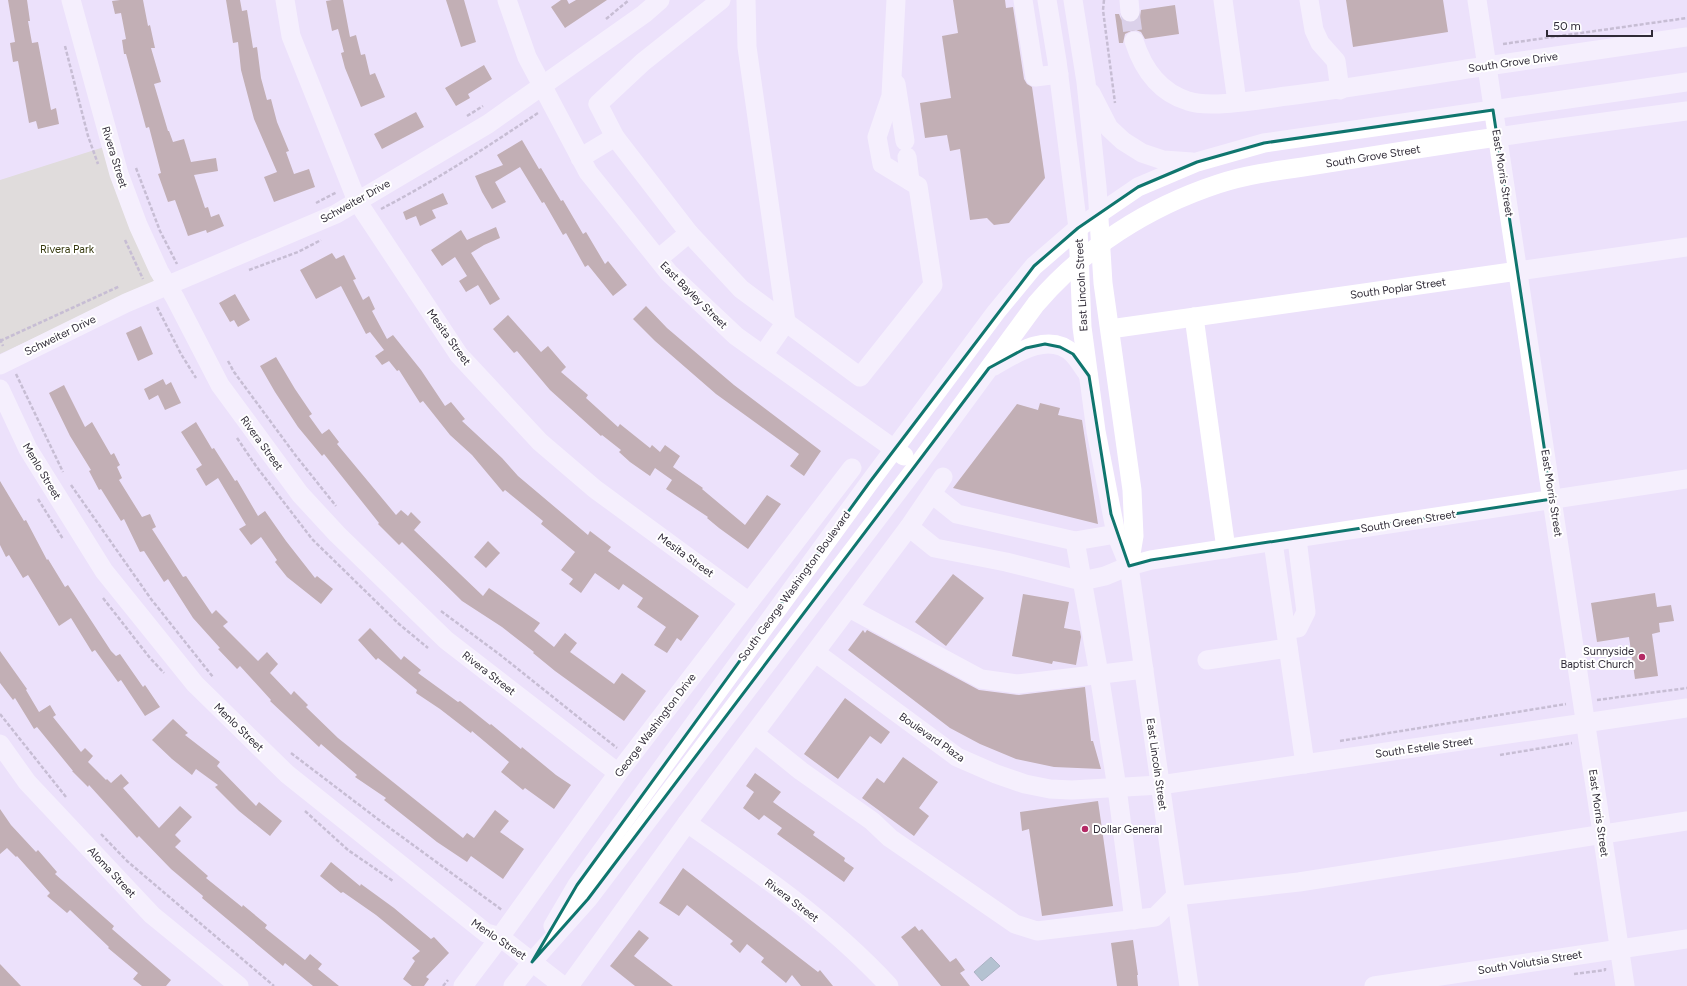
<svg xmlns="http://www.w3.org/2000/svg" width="1687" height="986" font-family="Figtree,sans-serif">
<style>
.green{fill:#d0d4b5}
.water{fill:#6f9b9e;stroke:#5c797f}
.building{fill:#8e715f}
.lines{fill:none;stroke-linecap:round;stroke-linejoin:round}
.minor-tunnel{stroke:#c6bdd4;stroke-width:19;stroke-dasharray:19 10;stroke-linecap:butt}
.path{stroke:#9991a4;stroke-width:2.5;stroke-dasharray:4 2;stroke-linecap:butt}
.minor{stroke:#fff;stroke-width:19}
.marked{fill:none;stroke:#0f766e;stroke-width:3;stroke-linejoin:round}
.poi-dot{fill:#b42a65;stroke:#fff;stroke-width:1.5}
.labels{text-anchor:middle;stroke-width:4;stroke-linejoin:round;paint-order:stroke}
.street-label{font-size:11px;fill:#302b37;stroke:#fff}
.park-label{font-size:11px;fill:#36390e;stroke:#fff}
.poi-label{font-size:11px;fill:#302b37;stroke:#fff;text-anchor:end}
</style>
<rect width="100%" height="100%" fill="#ece1fb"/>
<path class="green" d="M104,147L159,280L0,354V180Z"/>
<path class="water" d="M991,957L1000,966L982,981L974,972Z"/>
<g class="building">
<path d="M8,0H27L30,21H28L32,43L38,42L51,110L56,108L59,124L38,129L36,121L29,123L18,61L13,62L10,43L15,42Z"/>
<path d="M120,0H143L148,26L150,25L155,48H151L161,82L154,84L168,131H169L173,142L184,139L191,162L216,158L218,171L194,175L205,208L208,207L211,217L219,214L224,226L207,233L206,230L188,236L175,200L168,202L158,174L161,173L149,127L146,128L126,54H124L122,40L126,39L121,13L115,14L112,1Z"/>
<path d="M226,0H240L242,11L247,10L253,48L257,47L261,78L267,100L271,99L277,122L289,151L286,152L294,174L309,169L315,187L274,202L264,177L277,172L254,119L241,70L238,42L233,43Z"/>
<path d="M332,0H343L350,37L356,35L361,55L365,54L370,75L375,73L385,97L361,107L345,68L341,53L344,52L338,29L332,31L326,1Z"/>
<path d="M446,0H464L476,42L461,47Z"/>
<path d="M561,0H567L569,4L576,0H607L565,28L551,7Z"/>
<path d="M953,0H1005L1006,8L1013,7L1024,79L1027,84L1032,87L1045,178L1009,223L994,225L987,218L970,220L960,149L950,151L947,135L925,138L920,103L951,98L942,36L958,33Z"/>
<path d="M1346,0H1443L1448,32L1353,47Z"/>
<path d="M1175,5L1179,34L1145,39L1141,32L1136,30L1131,31L1125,34L1123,43H1119L1115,14H1119L1121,19L1125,22L1131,23L1136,21L1140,17L1141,10Z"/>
<path d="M484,65L492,79L468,94L470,98L456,106L445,88Z"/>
<path d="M416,112L424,127L382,149L374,134Z"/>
<path d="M522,140L539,169L541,168L561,201L563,200L583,234L586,232L605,264L608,261L627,285L613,296L588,265L585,267L566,233L563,235L544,202L542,203L520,167L495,182L506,202L492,209L482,192L475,176L503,165L497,155Z"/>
<path d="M443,193L448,204L432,210L436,218L420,226L416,216L406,220L403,212Z"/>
<path d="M496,227L500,238L484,245L471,253L500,299L490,305L478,285L466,292L459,281L467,276L455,257L442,266L431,250L461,230L467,240Z"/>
<path d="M332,253L336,259L344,255L356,279L353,280L363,300L369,296L375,309L372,311L387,339L393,335L421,370L445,406L451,402L465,419L462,421L502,458L518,476L588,535L590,531L611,547L608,551L699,616L681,641L677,638L667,653L654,645L666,627L637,607L643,598L623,584L619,590L595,573L581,593L569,584L573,579L561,570L575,552L541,524L543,521L505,490L503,492L472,455L450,435L423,401L420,403L399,370L397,371L389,361L382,365L375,356L384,350L370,332L366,334L341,286L316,299L300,270Z"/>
<path d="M235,294L250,320L238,327L234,320L230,322L219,303Z"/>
<path d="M646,306L667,328L734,385L821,451L804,476L790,466L799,454L716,394L655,341L633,319Z"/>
<path d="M508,315L541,352L548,346L566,367L561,372L588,395L586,398L618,427L620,424L650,448L652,445L660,452L665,445L680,456L673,467L703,488L702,489L745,525L767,495L781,504L748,549L719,528L707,518L708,517L666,489L672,480L655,468L650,476L630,462L619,452L621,450L602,435L601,436L550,390L517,351L514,353L493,329Z"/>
<path d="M141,326L153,354L138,361L126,333Z"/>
<path d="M276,357L295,389L312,414L309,416L322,434L329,429L339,442L337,444L396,515L401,510L408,516L411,512L421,522L414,530L483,596L489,588L540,623L534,631L554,647L565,633L577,643L570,652L614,684L622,673L646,691L624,721L555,671L533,653L534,652L502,627L462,601L402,542L399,545L378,524L379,523L324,454L322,456L298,427L275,392L260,366Z"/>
<path d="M163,379L166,385L171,382L181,403L165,410L158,395L149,400L144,389Z"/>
<path d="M64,385L85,427L92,422L111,455L114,453L120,465L117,467L122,478L119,480L142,517L150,514L156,527L152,529L183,577L186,576L212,614L216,610L228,622L223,626L258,661L267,652L278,664L270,673L291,695L294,691L308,705L306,707L338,738L463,838L467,833L474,838L495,810L509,821L500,832L524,849L503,879L471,856L467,862L437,842L384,800L386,798L355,777L357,775L321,744L319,747L270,701L271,700L240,666L237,669L218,649L220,648L193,618L168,579L164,582L144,551L140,552L124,519L121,521L101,489L99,490L89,471L91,470L70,436L49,393Z"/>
<path d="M1040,403L1060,408L1058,415L1082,420L1098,524L953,488L1017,404L1038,410Z"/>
<path d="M196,422L212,449L214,448L235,481L237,480L258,516L265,511L286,541L315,578L317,576L333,589L321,604L287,577L275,562L277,560L261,537L251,545L239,529L246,525L218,478L206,486L196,469L202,465L181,432Z"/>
<path d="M0,481L24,521L26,520L47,560L48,559L65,587L68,585L111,651L116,656L120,654L143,687L145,685L160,707L145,716L121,680L118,682L95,650L92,652L71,618L59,626L28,575L23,578L9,555L6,557L0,545Z"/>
<path d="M488,541L500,553L486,568L474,557Z"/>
<path d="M953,574L984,598L946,646L915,622Z"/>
<path d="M1655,593L1657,607L1671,605L1674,621L1659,623L1660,632L1652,634L1658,676L1635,679L1629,637L1597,642L1591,603Z"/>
<path d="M1023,594L1069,602L1064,628L1080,631L1081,637L1076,665L1053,661L1052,664L1012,656Z"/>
<path d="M370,628L401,660L404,656L421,670L418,673L458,702L460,701L490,725L491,724L521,749L522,747L556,775L571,785L554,809L525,788L523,790L501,772L509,762L472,731L471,733L440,709L416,693L417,690L378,658L376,660L358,640Z"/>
<path d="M863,630L865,633L867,630L979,690L1019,695L1085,687L1091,741H1093L1101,769L1054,767L1016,759L980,744L950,728L848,650Z"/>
<path d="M0,651L27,689L26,690L39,712L50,705L56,715L53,717L81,752L85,748L93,756L88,762L106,780L107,779L111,783L121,774L129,783L123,788L159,828L180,806L192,817L175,835L181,841L175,847L208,876L206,878L242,907L243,905L267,925L265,928L305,960L310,954L322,964L318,969L339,986H313L285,963L283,966L202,898L203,896L171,869L139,836L137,838L89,785L88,787L72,771H73L37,727L34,729L15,698L13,700L0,683Z"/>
<path d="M845,698L890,732L881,744L870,736L838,779L804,754Z"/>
<path d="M173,719L188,733L185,735L220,762L217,766L256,806L259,802L282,821L270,836L239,811L215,787L218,785L196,769L192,775L172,759L152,740Z"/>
<path d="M903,757L938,782L919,808L929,816L914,836L862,798L877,778L884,783Z"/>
<path d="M755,773L781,792L773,802L815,832L813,835L845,858L844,861L854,868L844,882L777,834L782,828L764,815L759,820L743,808L754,792L746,786Z"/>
<path d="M1098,801L1113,906L1042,916L1029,829L1022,831L1020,812Z"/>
<path d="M0,809L11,825L36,852L38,850L57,872L55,874L114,926L112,929L171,980L166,986H142L133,979L138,973L108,948L109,947L70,910L67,913L47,896L50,893L17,856L16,857L7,848L0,854Z"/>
<path d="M331,862L360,886L361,884L394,908L431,939L434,937L449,953L426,977L429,979L424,986H412L403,979L415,961L412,958L420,951L376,915L343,892L341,893L320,876Z"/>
<path d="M683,868L818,972L820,970L833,986H801L792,975L786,983L761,962L764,958L747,944L740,953L730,944L733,941L687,905L679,916L659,903Z"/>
<path d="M915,926L919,931L922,929L950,962L956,958L965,970L960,973L970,986H941L901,937Z"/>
<path d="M639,930L649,938L634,956L673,986H635L610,966Z"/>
<path d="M1133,940L1138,975H1137L1138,986H1117L1111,943Z"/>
<path d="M0,964L21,986H0Z"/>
</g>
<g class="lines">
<path class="minor-tunnel" d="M1130,12L1134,41"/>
<g class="path">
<path d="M1104,0L1103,10L1115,103"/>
<path d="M606,19L629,0"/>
<path d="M1503,44L1687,18"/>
<path d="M65,46L88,136L98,164"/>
<path d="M467,116L483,106"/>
<path d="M136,168L160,231L177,264"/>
<path d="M316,203L337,192"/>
<path d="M381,209C435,181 487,147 538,113L537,112"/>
<path d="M125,240L143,279"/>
<path d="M249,270L298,252L321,240"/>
<path d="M157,307L181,354L196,378"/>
<path d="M0,339L3,346"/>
<path d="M0,341L120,286"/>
<path d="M228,361L234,372L296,456L336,506"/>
<path d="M16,374L63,472"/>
<path d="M237,438L256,466L312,539L399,624L428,648"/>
<path d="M71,485L151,599L213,677"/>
<path d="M38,499L63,539"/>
<path d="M103,598L150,658L164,673"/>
<path d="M441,611L499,654L617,748"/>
<path d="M1597,700L1687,688"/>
<path d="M0,714L66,797"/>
<path d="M1340,741L1566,704"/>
<path d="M291,753L383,823L502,910"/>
<path d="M1500,755L1572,743"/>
<path d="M305,811L348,850L393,881"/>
<path d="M101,834L127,861L274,986"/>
<path d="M1574,974L1605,970V968"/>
<path d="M443,986L448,980"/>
</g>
<g class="minor">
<path d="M71,0L119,174L138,225L159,271L175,298L220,385L300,494L337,534L446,640L618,773"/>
<path d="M285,0L291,36L357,201L459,355L540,442L595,489L749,602"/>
<path d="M507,0L527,57L588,172L669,273L736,336L904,456"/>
<path d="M721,0L643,62L598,104L615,137L689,233L741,289L860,377L933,285L918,186L882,164L877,137L891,96L896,0"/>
<path d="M746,0L747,47L786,322L763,355"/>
<path d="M1023,0L1035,77L1059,74"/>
<path d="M1047,0L1057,61L1078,228L1082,327L1096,431L1116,534L1129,566L1189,986"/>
<path d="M1073,0L1086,82L1097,187L1103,283L1132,490L1134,536L1129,566"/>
<path d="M1129,0L1130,12"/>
<path d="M1223,0L1237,102"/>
<path d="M1309,0L1314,30L1320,43L1336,61L1340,90"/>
<path d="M1477,0L1625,986"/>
<path d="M1134,41C1143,69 1159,92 1188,101C1210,109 1262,99 1287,96C1354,88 1420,76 1487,66C1553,56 1620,47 1687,37"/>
<path d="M896,84L905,141"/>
<path d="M1091,93L1109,128L1123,141L1142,153L1163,160L1192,162"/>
<path d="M907,157L910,181"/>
<path d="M580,158L615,137"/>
<path d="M658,259L689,233"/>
<path d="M1194,317L1226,549"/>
<path d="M1110,329L1687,247"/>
<path d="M0,365L126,303L336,214L488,124L644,14L660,0"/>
<path d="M994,366C1016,353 1050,331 1073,354C1079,360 1083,368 1088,374"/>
<path d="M0,389L28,449L104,571L195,684L287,774L486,933L500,937L563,986"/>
<path d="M932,494L957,514L1075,541L1116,534"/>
<path d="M909,527L935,548L1006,562L1082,581L1105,576L1129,566L1151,560L1687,479"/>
<path d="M1075,541L1099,674L1117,788L1134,920"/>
<path d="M1273,542L1305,764"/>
<path d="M849,608L981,679L1018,684L1144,669"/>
<path d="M1286,630L1298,628L1306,612L1297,539"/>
<path d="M816,653L957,757L996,774L1025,784L1050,789L1072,790L1160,785L1687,708"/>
<path d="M1207,660L1288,648"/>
<path d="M755,734L801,771L872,821L890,838L1015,924L1037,931L1155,917L1176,896L1299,882L1687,821"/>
<path d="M0,744L27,782L152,915L239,986"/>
<path d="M687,823C758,872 830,922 889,986"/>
<path d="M553,926L577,885L869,483L996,312L1034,266L1078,228L1138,187L1197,162L1264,143L1687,82"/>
<path d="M463,986L500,937L618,773L852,468"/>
<path d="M513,986L532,962L588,899L918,465L1036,304C1084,248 1148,207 1218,184C1245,175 1274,171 1303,167C1339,161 1374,156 1410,150C1502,136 1595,123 1687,111"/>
<path d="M569,986L687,823L909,527L943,477"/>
<path d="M1374,986L1687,939"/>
</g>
</g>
<path d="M0 0H1687V986H0ZM1493,110L1552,499L1151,560L1129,566L1111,514L1089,376L1073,354L1060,347L1045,344L1026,348L989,368L588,899L532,962L577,885L869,483L1034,266L1078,228L1138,187L1197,162L1264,143Z" fill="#ece1fb" fill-opacity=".55" fill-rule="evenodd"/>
<path class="marked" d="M1493,110L1552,499L1151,560L1129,566L1111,514L1089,376L1073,354L1060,347L1045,344L1026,348L989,368L588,899L532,962L577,885L869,483L1034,266L1078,228L1138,187L1197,162L1264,143Z"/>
<g class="poi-dot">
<circle cx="1642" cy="657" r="4"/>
<circle cx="1085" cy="829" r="4"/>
</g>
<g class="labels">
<g class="street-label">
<text transform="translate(1513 62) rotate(-8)" y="4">South Grove Drive</text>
<text transform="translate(1373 156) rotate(-9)" y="4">South Grove Street</text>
<text transform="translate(115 157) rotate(73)" y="4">Rivera Street</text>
<text transform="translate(1503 173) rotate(81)" y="4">East Morris Street</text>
<text transform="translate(355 201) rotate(-29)" y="4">Schweiter Drive</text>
<text transform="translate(1081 285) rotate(-93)" y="4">East Lincoln Street</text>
<text transform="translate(1398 288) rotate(-8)" y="4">South Poplar Street</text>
<text transform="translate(694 295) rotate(45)" y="4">East Bayley Street</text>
<text transform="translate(60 335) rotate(-26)" y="4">Schweiter Drive</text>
<text transform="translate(449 337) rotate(54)" y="4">Mesita Street</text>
<text transform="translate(262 443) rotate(54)" y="4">Rivera Street</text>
<text transform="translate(42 471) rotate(59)" y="4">Menlo Street</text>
<text transform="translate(1552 493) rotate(81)" y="4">East Morris Street</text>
<text transform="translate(1408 521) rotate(-9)" y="4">South Green Street</text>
<text transform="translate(686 555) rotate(36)" y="4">Mesita Street</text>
<text transform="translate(794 586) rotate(-54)" y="4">South George Washington Boulevard</text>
<text transform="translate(489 673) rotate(38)" y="4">Rivera Street</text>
<text transform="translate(655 725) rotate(-53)" y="4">George Washington Drive</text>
<text transform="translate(239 727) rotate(44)" y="4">Menlo Street</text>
<text transform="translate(932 737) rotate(35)" y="4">Boulevard Plaza</text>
<text transform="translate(1424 747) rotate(-8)" y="4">South Estelle Street</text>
<text transform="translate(1157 764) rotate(82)" y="4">East Lincoln Street</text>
<text transform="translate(1599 813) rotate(82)" y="4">East Morris Street</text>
<text transform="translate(112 872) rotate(47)" y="4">Aloma Street</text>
<text transform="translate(792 900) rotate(37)" y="4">Rivera Street</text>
<text transform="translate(499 939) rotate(34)" y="4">Menlo Street</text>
<text transform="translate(1530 962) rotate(-9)" y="4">South Volutsia Street</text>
</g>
<g class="park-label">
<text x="67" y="253">Rivera Park</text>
</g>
<g class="poi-label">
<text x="1634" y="655">Sunnyside<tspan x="1634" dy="13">Baptist Church</tspan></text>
<text x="1093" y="833" text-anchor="start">Dollar General</text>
</g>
</g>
<path d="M1547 30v6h105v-6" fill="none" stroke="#302b37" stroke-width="2"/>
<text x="1553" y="30" font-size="12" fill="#302b37" stroke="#ffffff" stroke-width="3" paint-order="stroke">50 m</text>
</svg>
